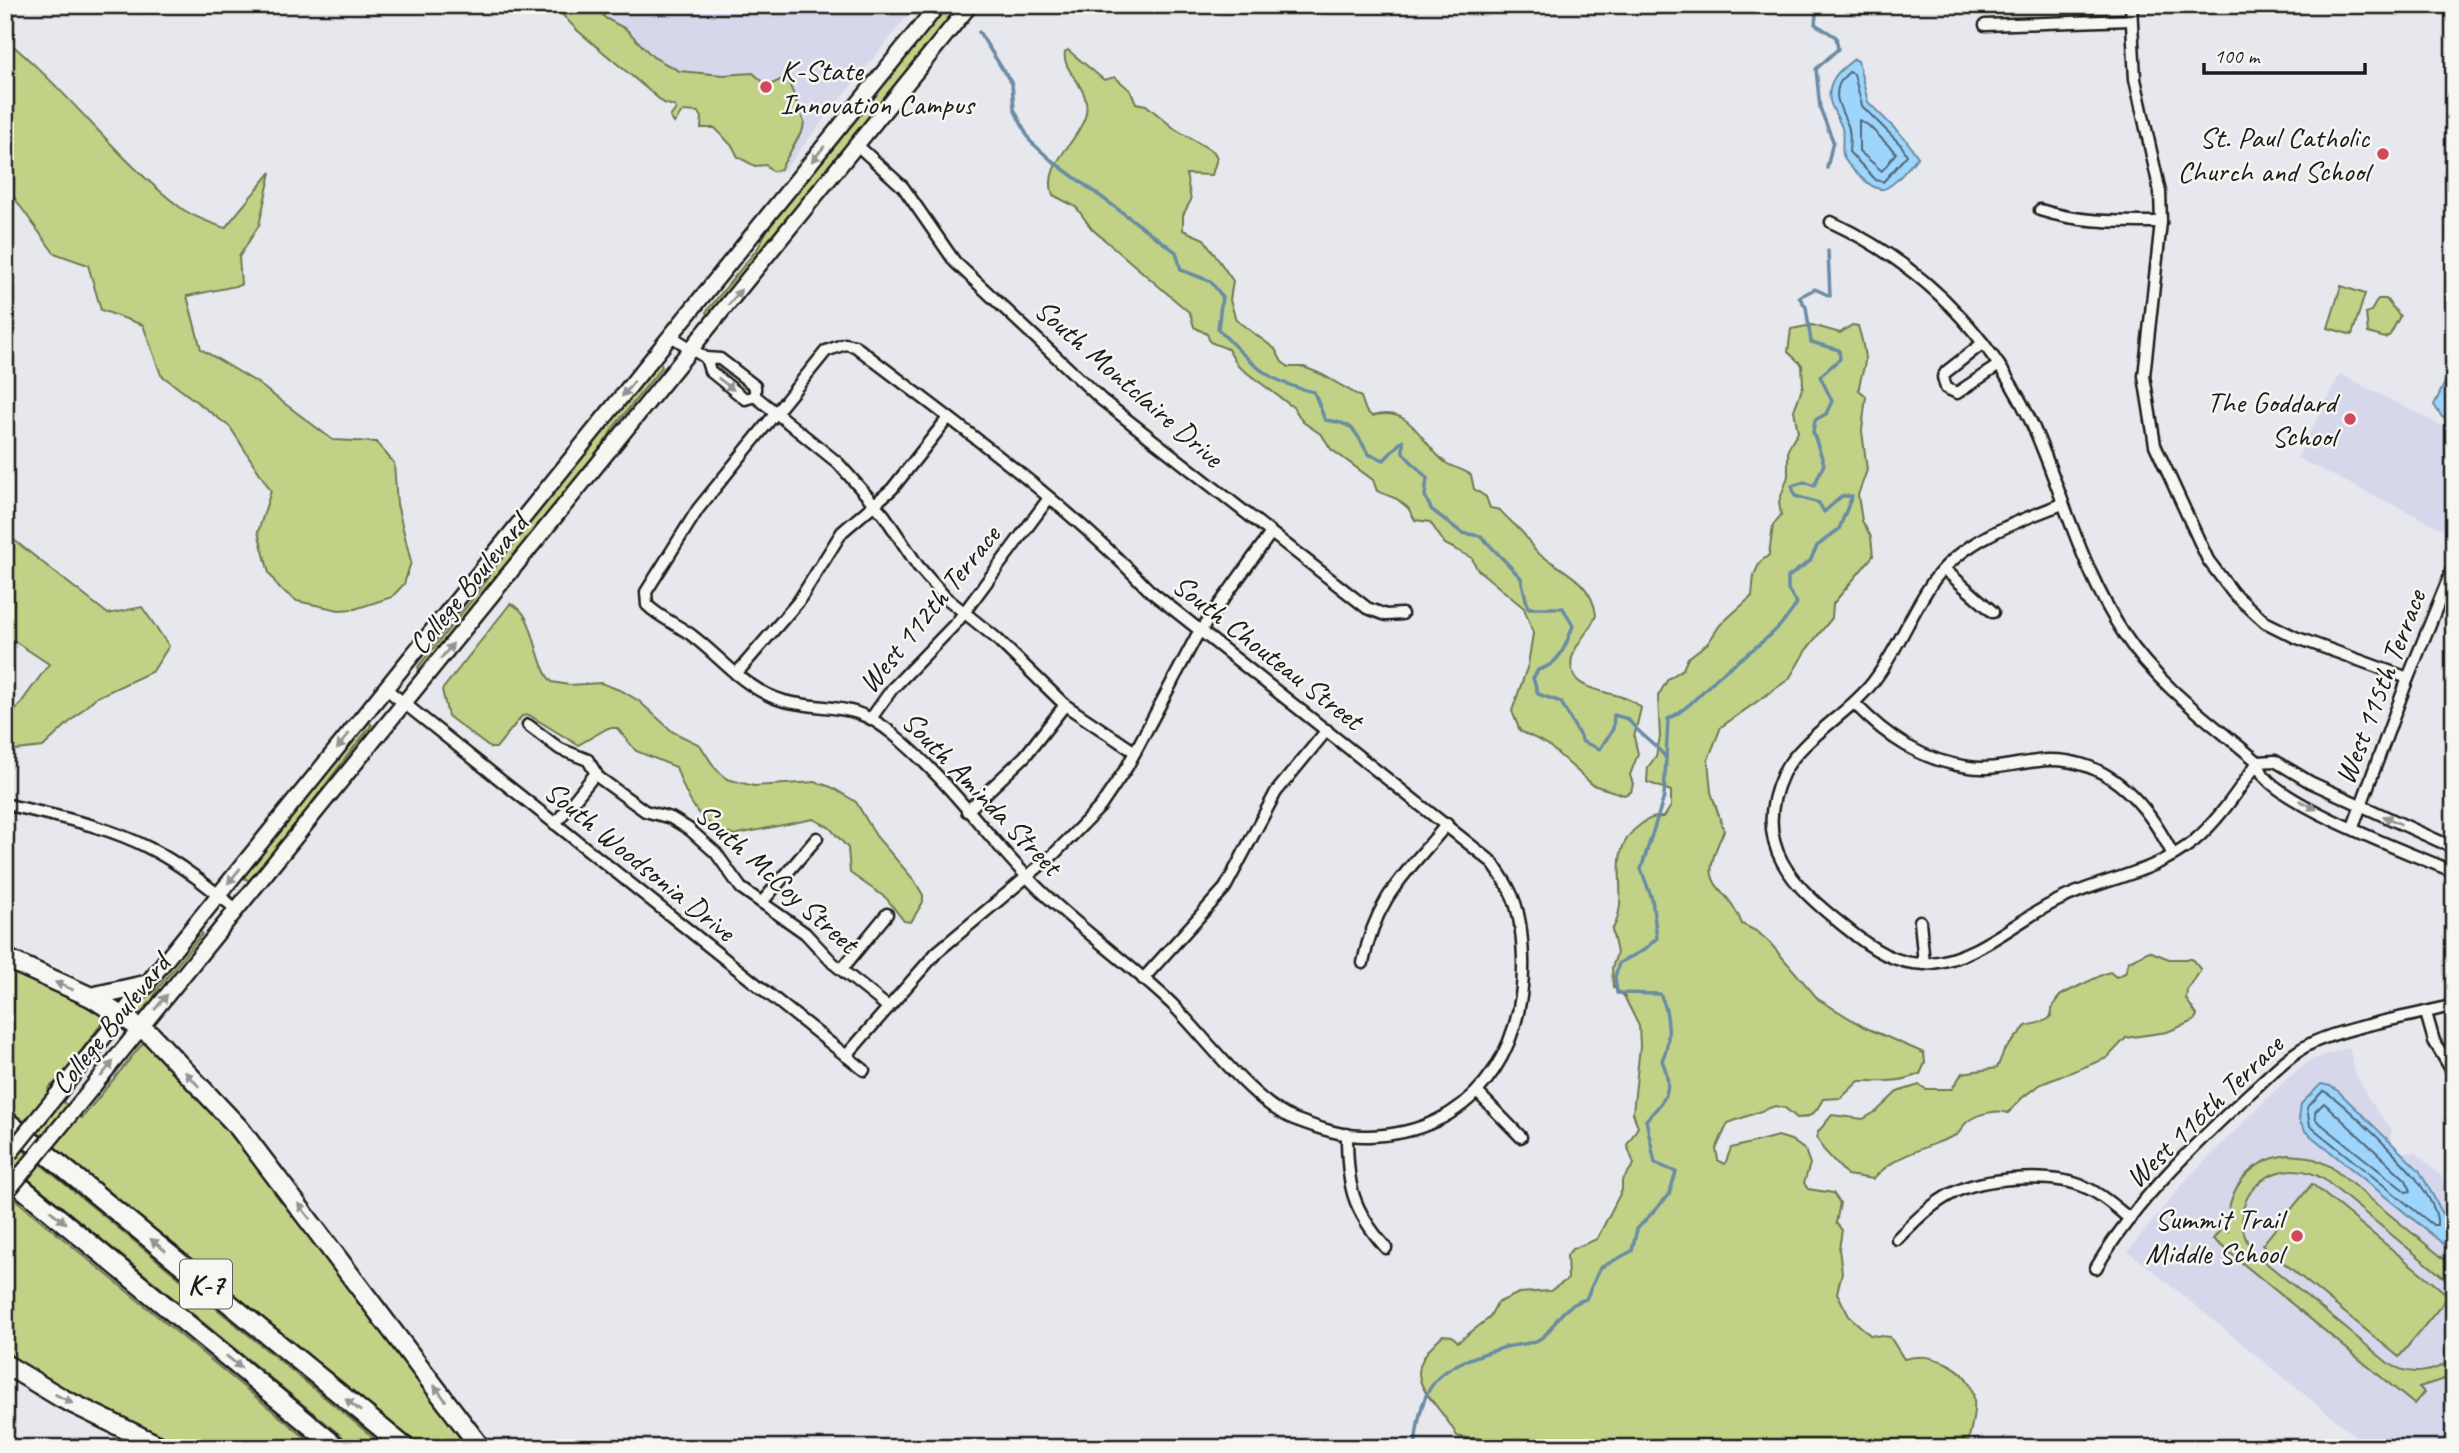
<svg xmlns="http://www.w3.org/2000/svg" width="2459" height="1453" font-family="Caveat,sans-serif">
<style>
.built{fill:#d6d7ea}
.green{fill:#c1d287;stroke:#6e7752;stroke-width:2}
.water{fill:#9ed5fd;stroke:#6a8ba3;stroke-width:2}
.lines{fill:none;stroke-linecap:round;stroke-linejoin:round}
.shore{stroke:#506676;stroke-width:2}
.stream{stroke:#6a8ba3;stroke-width:3.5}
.street-casing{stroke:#1c1c1c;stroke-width:15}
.secondary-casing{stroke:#1c1c1c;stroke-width:19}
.highway-casing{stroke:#1c1c1c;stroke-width:23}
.street{stroke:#f6f6f2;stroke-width:10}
.secondary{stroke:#f6f6f2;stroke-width:14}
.highway{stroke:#f6f6f2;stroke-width:18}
.secondary-bridge-casing{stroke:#1c1c1c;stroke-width:19;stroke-linecap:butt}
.secondary-bridge{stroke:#f6f6f2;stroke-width:14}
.oneway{fill:#949492}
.poi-dot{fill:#d1495b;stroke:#f6f6f2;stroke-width:2.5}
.labels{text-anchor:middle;stroke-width:5;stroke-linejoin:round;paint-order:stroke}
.shield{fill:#f6f6f2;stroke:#5d5d5c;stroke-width:2}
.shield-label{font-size:28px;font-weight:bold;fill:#1c1c1c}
.poi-label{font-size:30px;fill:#1c1c1c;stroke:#f6f6f2;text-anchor:end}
.street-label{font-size:30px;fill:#1c1c1c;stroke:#f6f6f2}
</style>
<rect width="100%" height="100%" fill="#e7e8ee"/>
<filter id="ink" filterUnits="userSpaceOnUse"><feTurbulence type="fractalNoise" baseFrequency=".0143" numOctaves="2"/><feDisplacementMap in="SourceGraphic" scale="14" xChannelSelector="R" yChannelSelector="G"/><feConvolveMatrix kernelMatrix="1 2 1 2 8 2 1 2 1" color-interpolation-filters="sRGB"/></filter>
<g filter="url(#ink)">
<g class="built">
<path d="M578,5H916L784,170Z"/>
<path d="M2340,374L2454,432V518L2447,531L2297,458Z"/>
<path d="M2349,1047L2355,1072L2368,1098L2392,1130L2390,1140L2403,1152L2416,1153L2454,1188V1448H2370L2128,1251L2187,1179L2288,1078L2311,1060Z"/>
</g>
<g class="green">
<path d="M553,5H597L605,18L626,29L653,57L679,71L723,75L753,73L768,86L784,78L788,80L804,122L803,129L780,170L772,171L766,165L755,166L738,157L733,147L715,128H701L702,117L698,112L683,111L674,123L670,117L676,109L674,106L664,103L578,31Z"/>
<path d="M946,5H962L709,316L706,312L758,248L771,222Z"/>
<path d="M5,39C68,90 118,161 181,208C193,217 211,223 225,228L271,172L259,225L239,257L241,285L187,296L201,349L256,382L333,440L376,442L394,463L397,504L411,562L404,584L392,597L355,609L339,610L297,601L279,588L269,573L258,532L271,491L230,427L161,375L143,325L101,310L88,265L54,253L5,185Z"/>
<path d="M1068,50L1104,80L1115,77L1130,90L1136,103L1146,105L1175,129L1214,152L1217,158L1212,175L1186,174L1191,200L1183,215V230L1204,239L1233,281L1230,300L1236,320L1275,349L1282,362L1289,367H1304L1321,374L1361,397L1366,411L1372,416C1413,405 1419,442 1446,463C1454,468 1463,469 1471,475L1474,489L1486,497L1490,508L1500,510C1508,520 1518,526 1526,537C1530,542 1533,550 1539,554C1564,571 1592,582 1596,615C1591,631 1576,641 1572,658C1564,698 1624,687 1641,708L1634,737L1638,754L1630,775L1633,784L1631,792L1624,795L1593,785L1547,744L1520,731L1512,711L1528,665L1533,633L1524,608L1477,569L1472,558L1445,544L1430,522L1415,520L1408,508L1397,499L1377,491L1373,480L1331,449L1322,435L1303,422L1294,408L1238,366L1228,349L1210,342L1207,334L1194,327L1190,313L1092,229L1076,207L1053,195C1042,165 1076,145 1085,117C1094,88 1061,73 1065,52Z"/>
<path d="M2341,286L2365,294L2352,335L2328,328Z"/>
<path d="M2378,299H2386L2400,316L2390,335L2385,338L2368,333L2366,313L2371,311Z"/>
<path d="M1812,325L1840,333L1852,325L1858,326C1861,335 1865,352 1865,361C1864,372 1859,379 1859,390L1866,396L1862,431L1867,470L1858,495L1862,521L1871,537L1873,556L1833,604L1832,618L1806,650L1789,679L1721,727L1708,760L1711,792L1724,831C1694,893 1725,878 1742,924L1758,932L1770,943L1818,999L1864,1027L1924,1053L1925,1063L1920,1074C1900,1083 1881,1081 1859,1081L1841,1098L1823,1099C1816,1112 1812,1118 1797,1118L1785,1108L1775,1106L1728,1123L1716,1149L1718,1160L1725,1164L1731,1148L1778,1136L1791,1140L1805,1150L1810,1164L1804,1183L1808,1189L1833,1193L1840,1203L1836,1223L1842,1230L1839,1249L1842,1272L1837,1293L1849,1316L1870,1335L1890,1337L1904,1359C1922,1355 1929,1356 1946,1363C1984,1380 1976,1414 1966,1448H1496C1486,1433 1470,1441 1457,1436C1435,1394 1392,1380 1443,1335L1452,1336L1458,1342L1489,1318L1497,1303L1519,1293L1550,1291L1568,1279L1567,1255L1572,1249L1597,1239L1622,1190V1181L1634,1164L1627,1145L1638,1127L1633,1113L1640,1046L1639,1026L1624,996L1613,987L1612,968L1617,953L1612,930C1634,894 1601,853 1640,825C1649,818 1652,817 1664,817L1671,806V791L1647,782L1648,767L1656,756L1660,737L1658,696L1668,679L1683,669L1688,658L1708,643L1720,625L1752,596L1754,575L1760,562L1769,555L1773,525L1781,515L1779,502L1788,476V449L1798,432L1794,410L1803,386L1802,365L1788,352L1791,329Z"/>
<path d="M656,364H661L662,367L613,428L602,448L420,672L418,667L483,586L499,557Z"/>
<path d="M5,533L108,614L142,607L169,646L153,671L95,698L43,747L8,751L5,725L49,664L5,635Z"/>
<path d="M510,604C536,610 533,663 552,682L569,685L601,683L622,691L639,701L673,732L700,745L715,768L727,779L754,786L816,782L831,787L856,802L876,836L914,880L923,895V902L911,922L904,921L886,898L850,873L848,848L829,827L813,819L733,835C698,825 686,797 676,767L636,751L617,728H608L578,745L529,715L522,716L496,748H490L448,716L442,690Z"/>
<path d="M367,721L372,725C330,776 293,830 252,881L245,879L243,874Z"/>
<path d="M200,929L202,934L159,987L145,1013H136L134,1008Z"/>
<path d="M2149,951L2169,959H2192L2201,970L2187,990L2186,999L2197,1015L2194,1021L2167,1032L2126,1038L2107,1058L2039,1085L2022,1098L2008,1113C1997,1109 1975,1114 1966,1123C1961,1127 1962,1132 1956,1135C1926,1149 1897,1153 1873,1179L1847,1175L1823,1149L1817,1137L1818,1132L1832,1115L1863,1119L1877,1111L1897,1092L1919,1085L1926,1089H1952L1962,1073L1997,1068L2004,1051L2026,1026C2067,1017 2041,1016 2060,996C2062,994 2107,972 2110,972L2116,977L2125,973L2129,961Z"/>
<path d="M5,966L92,1005L107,1016L64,1074L48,1089L82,1118L143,1043L149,1045L280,1189L474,1448H422L5,1106Z"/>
<path d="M5,1135L386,1448H356L5,1160Z"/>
<path d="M2288,1155L2310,1157L2330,1166L2454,1267V1286L2325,1180C2273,1147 2217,1203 2254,1253L2388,1363C2410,1377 2435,1374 2454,1357V1376L2419,1387L2424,1392L2414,1404L2213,1239L2222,1228L2228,1231C2225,1191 2248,1160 2288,1155Z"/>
<path d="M2312,1184L2449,1296L2399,1357L2262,1245Z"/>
<path d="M5,1191L318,1448H178L91,1407L5,1357Z"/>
</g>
<g class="water">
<path d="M1854,59L1858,61L1868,102L1906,140L1918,157C1910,165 1894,187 1883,189C1872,191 1846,165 1843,155C1841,146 1844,136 1842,128C1836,111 1824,102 1832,82C1836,72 1846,66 1854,59Z"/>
<path d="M2454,364V424L2442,417L2434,405Z"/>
<path d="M2321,1084L2330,1086L2338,1091L2419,1170L2443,1214L2452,1243L2446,1246L2305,1131L2299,1120L2301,1104Z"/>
</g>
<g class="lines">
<g class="shore">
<path d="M1849,72L1854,74L1862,106L1901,145L1907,155L1883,182L1876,180L1849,152C1850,143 1851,131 1847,123C1838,104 1829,89 1849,72Z"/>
<path d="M1859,120L1868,125L1896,153L1882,171L1859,151Z"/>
<path d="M2323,1091C2338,1096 2403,1162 2415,1177C2423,1188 2439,1212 2437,1225H2433L2310,1126L2307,1108Z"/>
<path d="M2324,1103L2406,1180L2411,1191L2406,1192L2316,1120L2315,1112Z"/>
</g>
<g class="stream">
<path d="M1817,5L1815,24L1836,37L1838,49L1816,69L1820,108L1833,141L1827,168"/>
<path d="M979,32L1012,84L1014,109L1030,141L1051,160L1176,252L1181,270L1210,281L1222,296L1218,329C1251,363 1266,382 1314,392L1325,420C1354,423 1355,430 1368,454L1384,460L1403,440V453L1427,478L1425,496L1431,509L1462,533L1481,536L1521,578L1528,608H1563L1573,626C1565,647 1560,664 1538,670L1533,678L1538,694L1561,702L1583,742L1600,749L1613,729L1614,715L1628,719C1639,735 1655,742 1666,758"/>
<path d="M1415,1448C1421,1377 1440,1366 1506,1347C1516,1344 1529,1345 1538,1340C1557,1330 1553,1310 1586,1299L1600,1268L1632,1251L1637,1229L1669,1195L1676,1172L1655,1163L1646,1120C1667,1098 1674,1090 1662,1060C1672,1042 1669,1011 1660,994L1617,993L1615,977L1619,963L1644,950L1657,938L1652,899L1641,869L1664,797L1668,719C1690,708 1700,693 1718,677C1745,653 1779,635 1797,603L1788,590V577L1810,561L1817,546L1839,529L1852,496H1842L1824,512L1819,503L1795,496L1792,486L1805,482L1814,486L1824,464L1813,432L1815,420L1826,414L1832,401L1820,376L1840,359L1839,350L1811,342L1806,307L1799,297L1815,289L1830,296L1828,251"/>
</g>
<defs>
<g id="street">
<path d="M2131,5L2135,79L2160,192L2161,222L2144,376L2155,445L2208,560L2233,593L2265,622L2295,637L2408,678"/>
<path d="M1985,25L2130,20"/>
<path d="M857,145L903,187L955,262L1102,400L1367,608L1386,615L1402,614"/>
<path d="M2040,210C2080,223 2120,222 2161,222"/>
<path d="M1831,222C1932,269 2006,351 2045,455C2069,516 2087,578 2124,634C2158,686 2212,723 2258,762C2260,767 2261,773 2265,777C2292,809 2410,853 2454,872"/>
<path d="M671,336L706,358L720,359L755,386V396L838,463L884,515L918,566L945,597L996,638L1065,705L1135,752"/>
<path d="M1983,343L1946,372L1943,377L1946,388L1957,393L1999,365"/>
<path d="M845,344L855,346C956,424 1061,498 1149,590L1492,862C1497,870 1504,879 1509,889C1520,909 1522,935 1523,958C1526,1054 1470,1134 1369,1136C1343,1137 1318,1128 1294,1119C1254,1104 1204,1036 1172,1004C1128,962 1078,928 1035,885C987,837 946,777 893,734C852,700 830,712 784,701C745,690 721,657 690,634C676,624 659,617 647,605L646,592L698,509L826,351Z"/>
<path d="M706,358L710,371L745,399L755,396"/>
<path d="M2062,504C2016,522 1965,539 1934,580C1911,612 1898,650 1873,682C1849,714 1800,739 1783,774C1750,845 1793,886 1845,927C1869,947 1899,968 1932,963C1981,957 2017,919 2061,899C2105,878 2155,873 2194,841C2220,819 2239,789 2258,762"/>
<path d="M1944,569L1993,612"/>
<path d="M736,674L798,602L842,532L892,489L948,418"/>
<path d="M385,688L864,1070"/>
<path d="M1855,704C1887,737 1922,761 1969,767C1996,771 2022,761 2049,760C2110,759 2148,805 2173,855"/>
<path d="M872,717L892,689L957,622L1049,498"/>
<path d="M528,725L560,749L588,760L598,777L645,811L671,818L689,829L716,853L741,888L805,933L833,963L888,1007"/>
<path d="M2258,762L2275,761L2310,782L2454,848"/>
<path d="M5,804C54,816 105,825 149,848C181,864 210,888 237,910"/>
<path d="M967,811L1025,756L1065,705"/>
<path d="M555,824L596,773"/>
<path d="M2353,827L2408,678L2454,565"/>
<path d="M763,901L817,838"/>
<path d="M1920,921L1924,964"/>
<path d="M1363,963C1376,896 1406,874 1447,824"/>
<path d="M842,969L887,914"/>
<path d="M1143,979L1225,888L1276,792L1327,730"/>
<path d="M2426,1013L2434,1041L2454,1074"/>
<path d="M846,1056L937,952L1054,854L1100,807L1127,767L1196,637L1271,533"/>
<path d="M1478,1093L1521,1137"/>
<path d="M1347,1134C1347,1186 1352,1209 1386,1248"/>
<path d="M1897,1239C1914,1222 1930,1205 1951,1194C1982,1177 2054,1172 2087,1188C2103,1195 2116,1208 2130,1219"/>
<path d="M2096,1268C2135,1201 2195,1144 2251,1092C2271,1074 2290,1053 2314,1042C2353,1025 2411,1017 2454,1005"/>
</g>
<g id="secondary">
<path d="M56,1096L938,5"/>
<path d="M74,1110L970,5"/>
</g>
<g id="highway">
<path d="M5,958L91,997L151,1035L239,1128L481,1448"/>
<path d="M91,997L145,985"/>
<path d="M5,1120L406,1448"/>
<path d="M5,1174L338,1448"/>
<path d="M5,1364L63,1399L164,1448"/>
</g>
</defs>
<use href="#street" class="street-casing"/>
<use href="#secondary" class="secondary-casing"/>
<use href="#highway" class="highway-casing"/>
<use href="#street" class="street"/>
<use href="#secondary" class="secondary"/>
<use href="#highway" class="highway"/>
<defs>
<g id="secondary-bridge">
<path d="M10,1153L56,1096"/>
<path d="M5,1194L74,1110"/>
</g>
</defs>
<use href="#secondary-bridge" class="secondary-bridge-casing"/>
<use href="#secondary-bridge" class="secondary-bridge"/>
</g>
<defs><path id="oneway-solid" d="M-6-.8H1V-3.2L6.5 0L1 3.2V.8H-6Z" transform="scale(1.75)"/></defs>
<g class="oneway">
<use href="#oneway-solid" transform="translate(818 154) rotate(129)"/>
<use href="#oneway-solid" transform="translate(735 297) rotate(-51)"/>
<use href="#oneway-solid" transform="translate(726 384) rotate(38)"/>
<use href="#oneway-solid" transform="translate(628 389) rotate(129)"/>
<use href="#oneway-solid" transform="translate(447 651) rotate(-51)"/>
<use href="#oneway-solid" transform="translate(343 741) rotate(129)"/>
<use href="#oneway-solid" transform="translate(2308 805) rotate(27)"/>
<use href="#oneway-solid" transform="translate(2392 820) rotate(-155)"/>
<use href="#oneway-solid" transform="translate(234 876) rotate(129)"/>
<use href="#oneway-solid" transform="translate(64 986) rotate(-157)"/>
<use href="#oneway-solid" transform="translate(161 1002) rotate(-50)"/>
<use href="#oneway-solid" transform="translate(107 1069) rotate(-51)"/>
<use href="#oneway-solid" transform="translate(192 1079) rotate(-133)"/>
<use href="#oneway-solid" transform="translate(304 1211) rotate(-128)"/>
<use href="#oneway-solid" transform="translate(58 1217) rotate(39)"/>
<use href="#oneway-solid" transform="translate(158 1245) rotate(-141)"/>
<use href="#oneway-solid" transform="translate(234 1362) rotate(39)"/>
<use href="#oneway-solid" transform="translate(440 1393) rotate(-127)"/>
<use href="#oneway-solid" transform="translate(64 1399) rotate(28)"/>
<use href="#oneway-solid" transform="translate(353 1405) rotate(-141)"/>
</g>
</g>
<g class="poi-dot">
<circle cx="766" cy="87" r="7"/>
<circle cx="2383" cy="154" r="7"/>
<circle cx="2350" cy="419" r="7"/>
<circle cx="2297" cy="1236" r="7"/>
</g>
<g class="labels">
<rect class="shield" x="180" y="1259.5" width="52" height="49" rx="5"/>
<g class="shield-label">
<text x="206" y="1294">K-7</text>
</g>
<g class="poi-label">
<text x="780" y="80" text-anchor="start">K-State<tspan x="780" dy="34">Innovation Campus</tspan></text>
<text x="2369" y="147">St. Paul Catholic<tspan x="2369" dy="34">Church and School</tspan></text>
<text x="2336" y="412">The Goddard<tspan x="2336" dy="34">School</tspan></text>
<text x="2283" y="1229">Summit Trail<tspan x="2283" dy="34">Middle School</tspan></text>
</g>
<g class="street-label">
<text transform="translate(1129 383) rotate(41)" y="10">South Montclaire Drive</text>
<text transform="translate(468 584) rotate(-51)" y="10">College Boulevard</text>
<text transform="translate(929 609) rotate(-51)" y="10">West 112th Terrace</text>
<text transform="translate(1268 652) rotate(38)" y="10">South Chouteau Street</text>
<text transform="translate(2380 687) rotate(-69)" y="10">West 115th Terrace</text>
<text transform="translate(982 793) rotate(46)" y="10">South Aminda Street</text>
<text transform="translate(640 861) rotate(39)" y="10">South Woodsonia Drive</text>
<text transform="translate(777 878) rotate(42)" y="10">South McCoy Street</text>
<text transform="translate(110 1024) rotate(-51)" y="10">College Boulevard</text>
<text transform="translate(2204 1111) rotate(-44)" y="10">West 116th Terrace</text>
</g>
</g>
<rect width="2459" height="1453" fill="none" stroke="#f6f6f2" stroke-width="28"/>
<rect x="14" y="14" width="2431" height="1425" fill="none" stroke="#1c1c1c" stroke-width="2.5" filter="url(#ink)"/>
<path d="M2204 63v10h161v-10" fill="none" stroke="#1c1c1c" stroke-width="3.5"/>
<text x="2214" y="63" font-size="21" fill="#1c1c1c" stroke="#f6f6f2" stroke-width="5" paint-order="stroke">100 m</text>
</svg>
